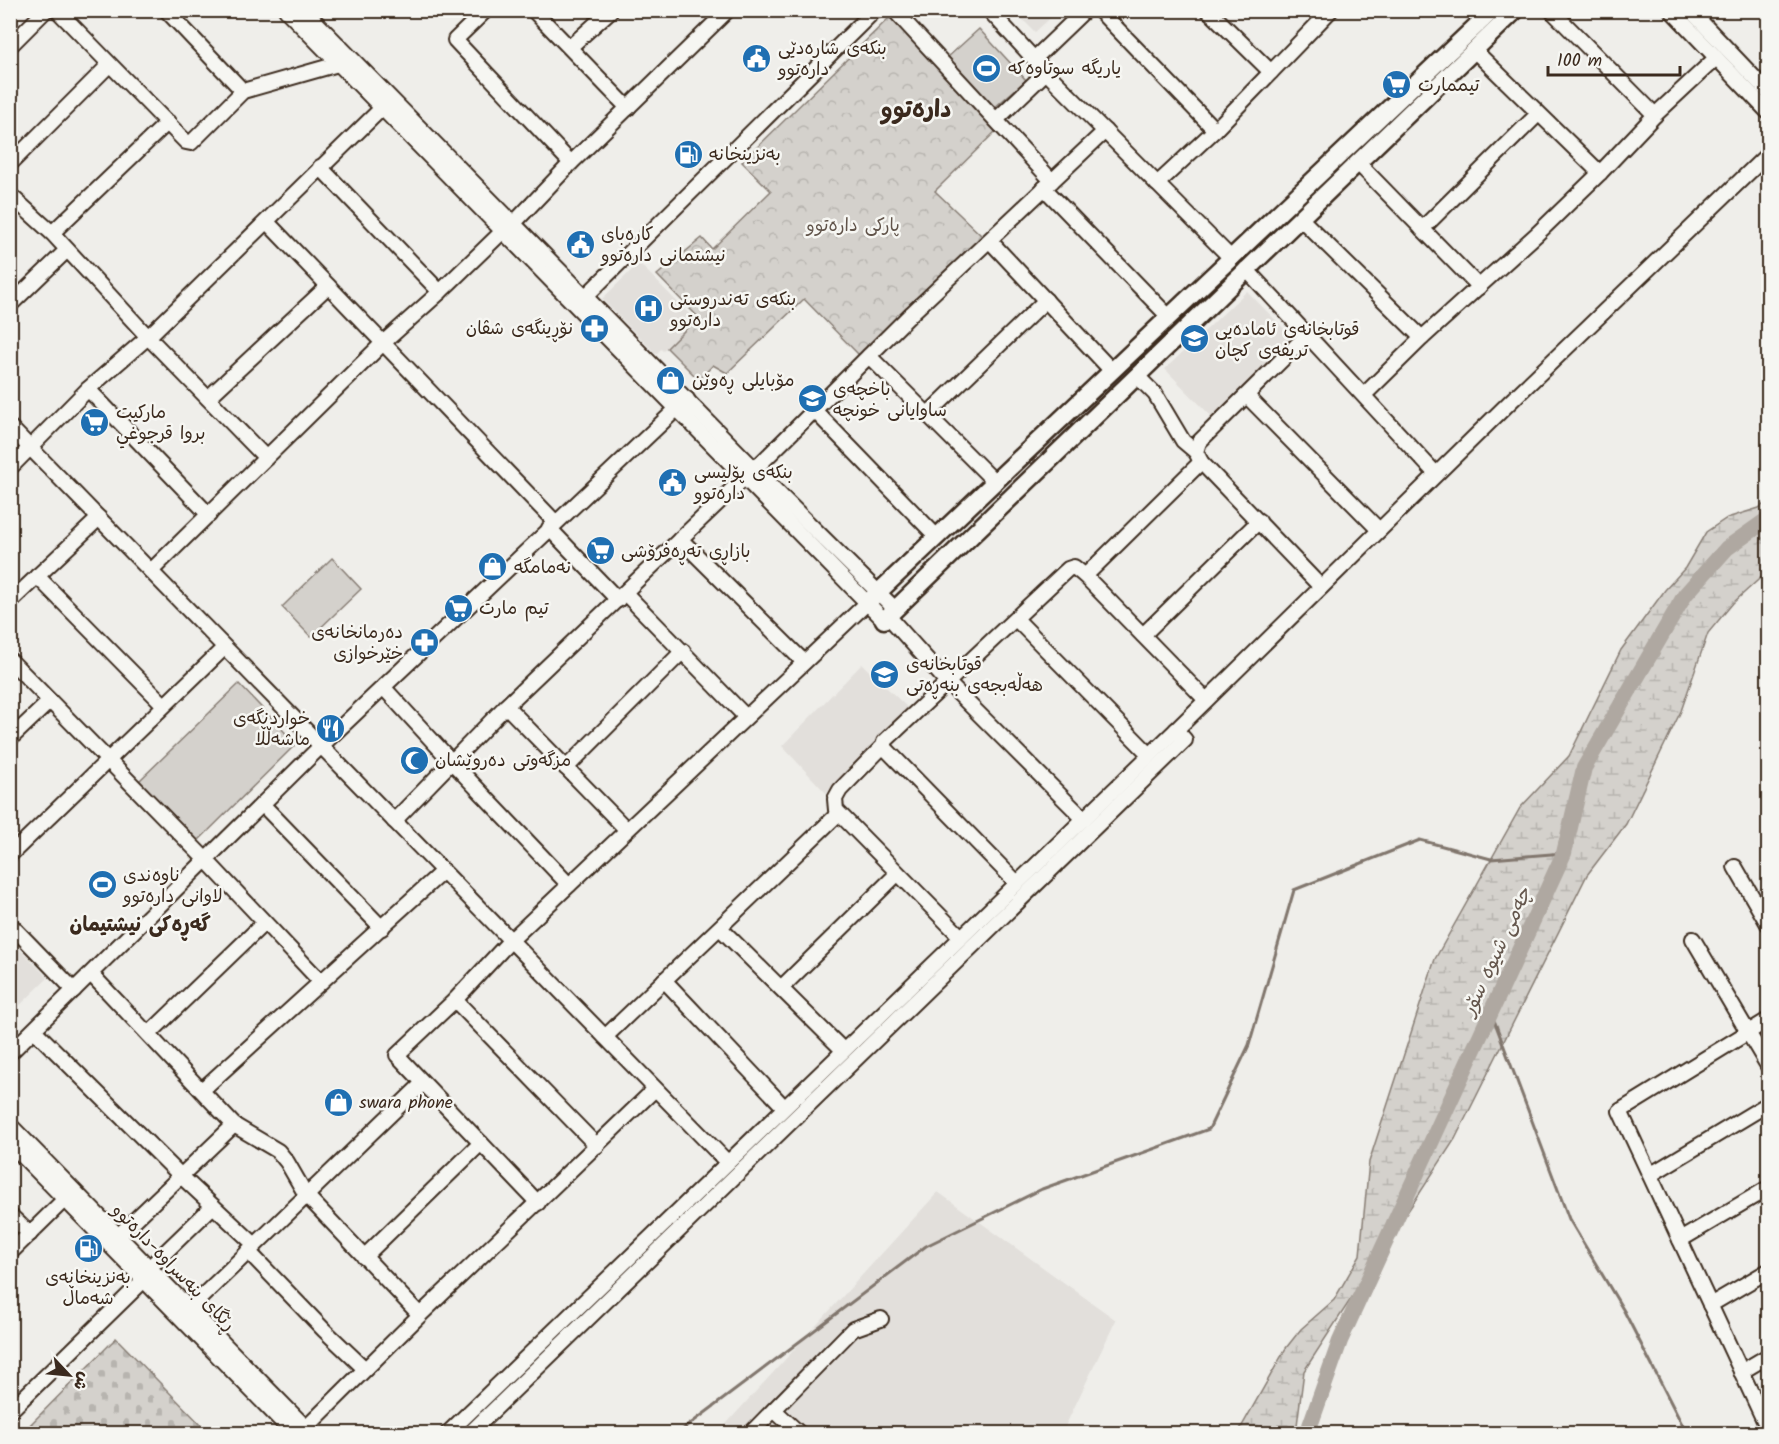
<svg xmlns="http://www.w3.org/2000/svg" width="1779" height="1444" font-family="Kalam,'Playpen Sans Arabic',sans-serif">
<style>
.built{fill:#e2dfdb}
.wetland{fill:url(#wetland-marsh);stroke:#887e75;stroke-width:1.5}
.cemetery{fill:url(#cemetery-stones);stroke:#887e75;stroke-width:1.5}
.park{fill:url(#park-crowns);stroke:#887e75;stroke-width:1.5}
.pitch{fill:#d4d1cc;stroke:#887e75;stroke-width:1.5}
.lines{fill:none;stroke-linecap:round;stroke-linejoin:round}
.stream{stroke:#81766d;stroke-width:3}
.river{stroke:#afa8a1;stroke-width:16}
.minor-casing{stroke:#3b2a1e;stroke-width:18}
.major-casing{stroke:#3b2a1e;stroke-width:21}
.minor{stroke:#f6f6f2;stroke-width:14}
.major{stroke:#f6f6f2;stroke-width:16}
.labels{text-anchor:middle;stroke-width:5;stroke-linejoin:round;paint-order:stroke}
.poi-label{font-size:18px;fill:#3b2a1e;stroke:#f6f6f2;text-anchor:start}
.park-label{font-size:18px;fill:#61544a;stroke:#f6f6f2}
.street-label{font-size:18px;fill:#3b2a1e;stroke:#f6f6f2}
.neighbourhood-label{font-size:20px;font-weight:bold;fill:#3b2a1e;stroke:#f6f6f2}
.water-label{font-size:20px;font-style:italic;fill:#64564c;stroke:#f6f6f2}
.district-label{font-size:24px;font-weight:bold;fill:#3b2a1e;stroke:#f6f6f2}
</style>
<defs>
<pattern id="wetland-marsh" width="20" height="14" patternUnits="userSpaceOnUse" patternTransform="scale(1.5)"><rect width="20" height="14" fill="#d4d1cc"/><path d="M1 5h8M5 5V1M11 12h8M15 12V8" fill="none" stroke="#b7b4af"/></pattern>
<pattern id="cemetery-stones" width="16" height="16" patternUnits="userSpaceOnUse" patternTransform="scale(1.5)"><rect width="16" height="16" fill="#d4d1cc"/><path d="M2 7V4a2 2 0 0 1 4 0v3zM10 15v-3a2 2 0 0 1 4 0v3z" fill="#b7b4af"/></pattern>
<pattern id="park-crowns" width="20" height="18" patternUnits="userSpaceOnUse" patternTransform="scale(1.5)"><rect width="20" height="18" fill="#d4d1cc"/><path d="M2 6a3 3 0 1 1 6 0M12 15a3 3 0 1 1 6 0" fill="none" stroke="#b7b4af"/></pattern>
</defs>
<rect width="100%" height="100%" fill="#efeeea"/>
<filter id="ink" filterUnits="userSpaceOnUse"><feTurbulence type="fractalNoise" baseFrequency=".0167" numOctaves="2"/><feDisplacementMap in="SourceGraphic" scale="12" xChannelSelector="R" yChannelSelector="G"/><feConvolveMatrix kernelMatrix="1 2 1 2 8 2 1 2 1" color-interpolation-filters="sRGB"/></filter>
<g filter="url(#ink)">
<g class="built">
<path d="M1014,11H1058L1035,32Z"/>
<path d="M639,263L695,320L663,351L661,349L656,354L602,299Z"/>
<path d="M1247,291L1295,340L1215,420L1165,369Z"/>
<path d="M862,664L910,710L826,793L782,746Z"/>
<path d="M11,940L48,978L11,1014Z"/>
<path d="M938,1192L1116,1320L1062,1433L717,1434Z"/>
</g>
<path class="wetland" d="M1768,501V571L1733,603L1708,633L1681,711L1626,824L1587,875L1455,1139L1304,1371L1296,1433H1238L1286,1348L1301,1329L1334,1300L1360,1255L1369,1162L1435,959L1520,808L1569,756L1621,650L1665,590L1685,568L1706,532L1727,518L1759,508Z"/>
<path class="cemetery" d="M116,1338L209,1433H22Z"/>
<path class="park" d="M893,14L997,130L935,191L982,236L859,355L804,299L727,373L713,365L699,380L667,348L698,317L657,275L702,238L712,249L771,191L742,162Z"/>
<g class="pitch">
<path d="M979,29L1026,80L994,108L948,57Z"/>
<path d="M332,558L361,589L311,637L282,607Z"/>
<path d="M239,684L296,744L198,841L139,781Z"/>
</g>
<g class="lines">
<g class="stream">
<path d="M1491,1012L1569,1219L1624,1311L1687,1434"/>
<path d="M677,1434L926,1246L1042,1189L1209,1129L1249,1045L1294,890L1420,840L1491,859L1564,853"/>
</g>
<path class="river" d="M1307,1434L1340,1341L1564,853L1584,768L1685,595L1727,548L1768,519"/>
<defs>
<g id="minor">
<path d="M57,10L186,142L191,143L243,91L338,64"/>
<path d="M166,10L243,91"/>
<path d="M286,10L884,620"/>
<path d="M304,10L782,497L895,609"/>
<path d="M486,10L455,40L571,163"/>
<path d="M533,10L628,108"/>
<path d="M894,10L1052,181"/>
<path d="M989,10L1046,72L1231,258"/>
<path d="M1099,10L1215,130"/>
<path d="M1208,10L1271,72"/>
<path d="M1551,10L1655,115"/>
<path d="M1671,10L1768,112"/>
<path d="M1690,10L1768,92"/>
<path d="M10,46L46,10"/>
<path d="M570,47L611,10"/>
<path d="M1475,51L1600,173"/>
<path d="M1034,59L1085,10"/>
<path d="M996,120L1046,72"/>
<path d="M1358,163L1479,287"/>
<path d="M10,164L109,65"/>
<path d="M320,167L440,292"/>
<path d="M1157,184L1215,130L1331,10"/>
<path d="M1044,188L1169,317"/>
<path d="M10,195L52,233L148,337L266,458"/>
<path d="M1300,218L1422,338"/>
<path d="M267,222L555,522"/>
<path d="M514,223L571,163L728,10"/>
<path d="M1422,229L1538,114"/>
<path d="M52,233L168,122"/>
<path d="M990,241L1112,371"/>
<path d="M1246,269L1436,474"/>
<path d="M586,296L875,10"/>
<path d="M10,305L67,250"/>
<path d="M1307,335L1199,442L1196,452L1201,462L1321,587"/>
<path d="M869,356L994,481"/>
<path d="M1137,376L1155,394L1183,441L1196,452"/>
<path d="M88,389L209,515"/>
<path d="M1364,395L1422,338L1537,234L1600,173L1655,115L1716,58"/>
<path d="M1247,396L1379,530"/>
<path d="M208,398L328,286"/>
<path d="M814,410L937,537"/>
<path d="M928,414L1046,300"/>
<path d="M10,427L727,1162"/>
<path d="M10,468L88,389L148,337L382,108"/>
<path d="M755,469L912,313L1105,131"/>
<path d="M549,528L618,600"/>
<path d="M680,539L804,662"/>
<path d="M151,571L383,343L440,292L502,232"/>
<path d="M37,576L164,705"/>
<path d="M1085,576L1201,462"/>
<path d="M625,593L745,716"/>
<path d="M10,602L99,518"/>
<path d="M888,616L948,683L1084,819"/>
<path d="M1017,620L1150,755"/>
<path d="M1143,635L1259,521"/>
<path d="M10,660L206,860L321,982"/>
<path d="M384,688L451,761L569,885"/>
<path d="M506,706L626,829"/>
<path d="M10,739L50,701"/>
<path d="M884,745L840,790L835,799L836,810L961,937"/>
<path d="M566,768L683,651"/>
<path d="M262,804L382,928"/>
<path d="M394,821L506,706L744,478"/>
<path d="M10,855L224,648"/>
<path d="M1735,867L1768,924"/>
<path d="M1017,883L885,748L884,742L1068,569L1074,567L1085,576L1206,700"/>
<path d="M10,924L74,990"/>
<path d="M720,928L843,1050"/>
<path d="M1693,939L1768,1066"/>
<path d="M91,974L234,1125L278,1151L287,1162L306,1195L420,1315"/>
<path d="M664,980L784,1107"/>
<path d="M781,988L897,874"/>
<path d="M455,1000L597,1146"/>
<path d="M1768,1020L1620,1111L1768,1429"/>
<path d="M34,1030L181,1176L255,1245"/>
<path d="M149,1034L264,923"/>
<path d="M605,1037L838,814"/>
<path d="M10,1053L321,746L687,399"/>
<path d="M202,1090L442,872"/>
<path d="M10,1125L312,1434"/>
<path d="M10,1143L294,1434"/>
<path d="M1650,1175L1768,1104"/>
<path d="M538,1203L397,1055L455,1000L510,941L867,603"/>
<path d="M10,1215L30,1234"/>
<path d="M118,1236L234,1125"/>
<path d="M1680,1240L1768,1188"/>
<path d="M248,1251L324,1330L365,1369"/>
<path d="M10,1253L65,1199"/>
<path d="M364,1257L481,1143"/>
<path d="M150,1267L213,1206"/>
<path d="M1710,1305L1768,1271"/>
<path d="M190,1308L423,1083"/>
<path d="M1741,1372L1768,1356"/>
<path d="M774,1410L800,1434"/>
<path d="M10,1411L144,1280"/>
<path d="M306,1428L420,1315L655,1089"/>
<path d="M447,1434L1176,730L1510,402L1768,154"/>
<path d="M469,1434L1185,740L1176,730"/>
<path d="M750,1434L853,1329L881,1319"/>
</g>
<g id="major">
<path d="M867,603L1493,10"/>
<path d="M884,620L1516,10"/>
</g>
</defs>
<use href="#minor" class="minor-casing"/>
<use href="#major" class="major-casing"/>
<use href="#minor" class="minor"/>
<use href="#major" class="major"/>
</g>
</g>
<defs>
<symbol id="civic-disc" viewBox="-11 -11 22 22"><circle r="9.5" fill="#1f6fb2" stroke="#f6f6f2"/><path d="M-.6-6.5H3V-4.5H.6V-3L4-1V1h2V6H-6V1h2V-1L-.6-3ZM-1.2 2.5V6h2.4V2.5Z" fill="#fff"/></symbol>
<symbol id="stadium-disc" viewBox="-11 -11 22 22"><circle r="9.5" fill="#1f6fb2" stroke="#f6f6f2"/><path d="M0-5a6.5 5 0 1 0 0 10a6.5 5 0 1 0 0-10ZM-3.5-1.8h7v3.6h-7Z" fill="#fff"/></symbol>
<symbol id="supermarket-disc" viewBox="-11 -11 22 22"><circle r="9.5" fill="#1f6fb2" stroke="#f6f6f2"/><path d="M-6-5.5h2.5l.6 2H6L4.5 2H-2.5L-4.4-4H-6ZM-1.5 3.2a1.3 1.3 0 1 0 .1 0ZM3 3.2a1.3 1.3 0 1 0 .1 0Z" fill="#fff"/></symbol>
<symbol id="fuel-disc" viewBox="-11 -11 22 22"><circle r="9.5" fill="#1f6fb2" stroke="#f6f6f2"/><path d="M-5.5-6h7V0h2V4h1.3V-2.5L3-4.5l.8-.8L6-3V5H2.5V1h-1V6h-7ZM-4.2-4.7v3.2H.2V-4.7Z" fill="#fff"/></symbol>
<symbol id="hospital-disc" viewBox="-11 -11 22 22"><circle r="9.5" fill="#1f6fb2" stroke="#f6f6f2"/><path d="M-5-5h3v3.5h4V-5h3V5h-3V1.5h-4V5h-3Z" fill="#fff"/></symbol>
<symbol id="pharmacy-disc" viewBox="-11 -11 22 22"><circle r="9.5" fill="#1f6fb2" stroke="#f6f6f2"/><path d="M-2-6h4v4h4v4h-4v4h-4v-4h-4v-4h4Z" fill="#fff"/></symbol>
<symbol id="school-disc" viewBox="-11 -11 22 22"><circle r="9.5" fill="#1f6fb2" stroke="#f6f6f2"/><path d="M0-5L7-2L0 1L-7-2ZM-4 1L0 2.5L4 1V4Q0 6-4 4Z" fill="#fff"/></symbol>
<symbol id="shop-disc" viewBox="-11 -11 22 22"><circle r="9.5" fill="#1f6fb2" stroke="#f6f6f2"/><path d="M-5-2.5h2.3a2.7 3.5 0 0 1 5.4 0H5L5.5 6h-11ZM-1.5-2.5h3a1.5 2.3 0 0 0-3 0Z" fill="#fff"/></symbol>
<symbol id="restaurant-disc" viewBox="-11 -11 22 22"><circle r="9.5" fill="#1f6fb2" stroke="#f6f6f2"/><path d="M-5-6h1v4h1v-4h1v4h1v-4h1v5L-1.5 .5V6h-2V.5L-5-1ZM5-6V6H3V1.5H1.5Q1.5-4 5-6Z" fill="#fff"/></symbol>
<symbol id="mosque-disc" viewBox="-11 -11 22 22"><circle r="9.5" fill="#1f6fb2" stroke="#f6f6f2"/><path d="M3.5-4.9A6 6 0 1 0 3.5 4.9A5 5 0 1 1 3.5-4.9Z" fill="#fff"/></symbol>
</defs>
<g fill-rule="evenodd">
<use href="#civic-disc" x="740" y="42" width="33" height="33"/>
<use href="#stadium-disc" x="970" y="52" width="33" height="33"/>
<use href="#supermarket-disc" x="1380" y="68" width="33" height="33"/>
<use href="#fuel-disc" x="672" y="138" width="33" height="33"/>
<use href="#civic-disc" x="564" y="228" width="33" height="33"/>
<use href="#hospital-disc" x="632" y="292" width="33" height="33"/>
<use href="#pharmacy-disc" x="578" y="312" width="33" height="33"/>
<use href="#school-disc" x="1178" y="322" width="33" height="33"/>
<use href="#shop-disc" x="654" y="364" width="33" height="33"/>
<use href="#school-disc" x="796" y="382" width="33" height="33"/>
<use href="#supermarket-disc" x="78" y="406" width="33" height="33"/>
<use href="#civic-disc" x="656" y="466" width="33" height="33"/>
<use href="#supermarket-disc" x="584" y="534" width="33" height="33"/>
<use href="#shop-disc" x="476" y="550" width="33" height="33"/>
<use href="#supermarket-disc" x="442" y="592" width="33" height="33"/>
<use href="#pharmacy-disc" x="408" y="626" width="33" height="33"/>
<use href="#school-disc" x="868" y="658" width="33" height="33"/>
<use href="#restaurant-disc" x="314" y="712" width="33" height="33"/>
<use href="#mosque-disc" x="398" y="744" width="33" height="33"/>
<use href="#stadium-disc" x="86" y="868" width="33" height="33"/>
<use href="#shop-disc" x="322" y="1086" width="33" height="33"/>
<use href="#fuel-disc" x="72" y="1232" width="33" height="33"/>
</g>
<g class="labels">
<g class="poi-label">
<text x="778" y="54">بنکەی شارەدێی<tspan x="778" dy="21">دارەتوو</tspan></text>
<text x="1008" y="74">یاریگە سوتاوەکە</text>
<text x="1418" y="91">تیممارت</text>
<text x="709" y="160">بەنزینخانە</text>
<text x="601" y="240">کارەبای<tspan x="601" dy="21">نیشتمانی دارەتوو</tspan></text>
<text x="670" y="305">بنکەی تەندروستی<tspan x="670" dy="21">دارەتوو</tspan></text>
<text x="573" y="334" text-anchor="end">نۆڕینگەی شڤان</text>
<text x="1215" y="335">قوتابخانەی ئامادەیی<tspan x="1215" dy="21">تریفەی کچان</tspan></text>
<text x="692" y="386">مۆبایلی ڕەوێن</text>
<text x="833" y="395">باخچەی<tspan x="833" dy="21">ساوایانی خونچە</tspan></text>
<text x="116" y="418">ماركيت<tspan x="116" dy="21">بروا قرجوغي</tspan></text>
<text x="694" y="478">بنکەی پۆلیسی<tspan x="694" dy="21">دارەتوو</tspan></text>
<text x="621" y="557">بازاڕی تەڕەفرۆشی</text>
<text x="514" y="573">نەمامگە</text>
<text x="479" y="614">تیم مارت</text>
<text x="403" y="638" text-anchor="end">دەرمانخانەی<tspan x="403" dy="21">خێرخوازی</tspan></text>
<text x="906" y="670">قوتابخانەی<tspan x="906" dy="21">هەڵەبجەی بنەڕەتی</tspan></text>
<text x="310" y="724" text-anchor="end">خواردنگەی<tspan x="310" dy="21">ماشەڵڵا</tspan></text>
<text x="435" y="766">مزگەوتی دەروێشان</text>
<text x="123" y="881">ناوەندی<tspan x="123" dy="21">لاوانی دارەتوو</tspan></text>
<text x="359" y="1108">swara phone</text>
<text x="88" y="1283" text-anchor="middle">بەنزینخانەی<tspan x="88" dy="21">شەماڵ</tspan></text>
</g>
<g class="park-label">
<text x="853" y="231">پارکی دارەتوو</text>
</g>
<g class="street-label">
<text transform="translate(174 1267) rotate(46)" y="6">ڕێگای بنەسراوە-دارەتوو</text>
</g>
<g class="neighbourhood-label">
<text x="140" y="931">گەڕەکی نیشتیمان</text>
</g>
<g class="water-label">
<text transform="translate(1496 951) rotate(-65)" y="7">چەمی شیوە سۆر</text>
</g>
<g class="district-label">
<text x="916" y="117">دارەتوو</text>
</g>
</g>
<rect width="1779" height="1444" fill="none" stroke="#f6f6f2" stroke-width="36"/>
<rect x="18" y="18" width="1743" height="1408" fill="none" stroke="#3b2a1e" stroke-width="2" filter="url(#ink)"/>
<g transform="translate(69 1375) rotate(116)" stroke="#f6f6f2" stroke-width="4.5" paint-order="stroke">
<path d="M0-4.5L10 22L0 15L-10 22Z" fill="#3b2a1e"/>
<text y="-9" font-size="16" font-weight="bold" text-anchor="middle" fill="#3b2a1e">ش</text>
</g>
<path d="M1548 66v9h132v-9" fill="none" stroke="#3b2a1e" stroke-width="3"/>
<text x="1557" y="66" font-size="18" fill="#3b2a1e" stroke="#f6f6f2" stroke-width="4.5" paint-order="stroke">100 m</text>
</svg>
